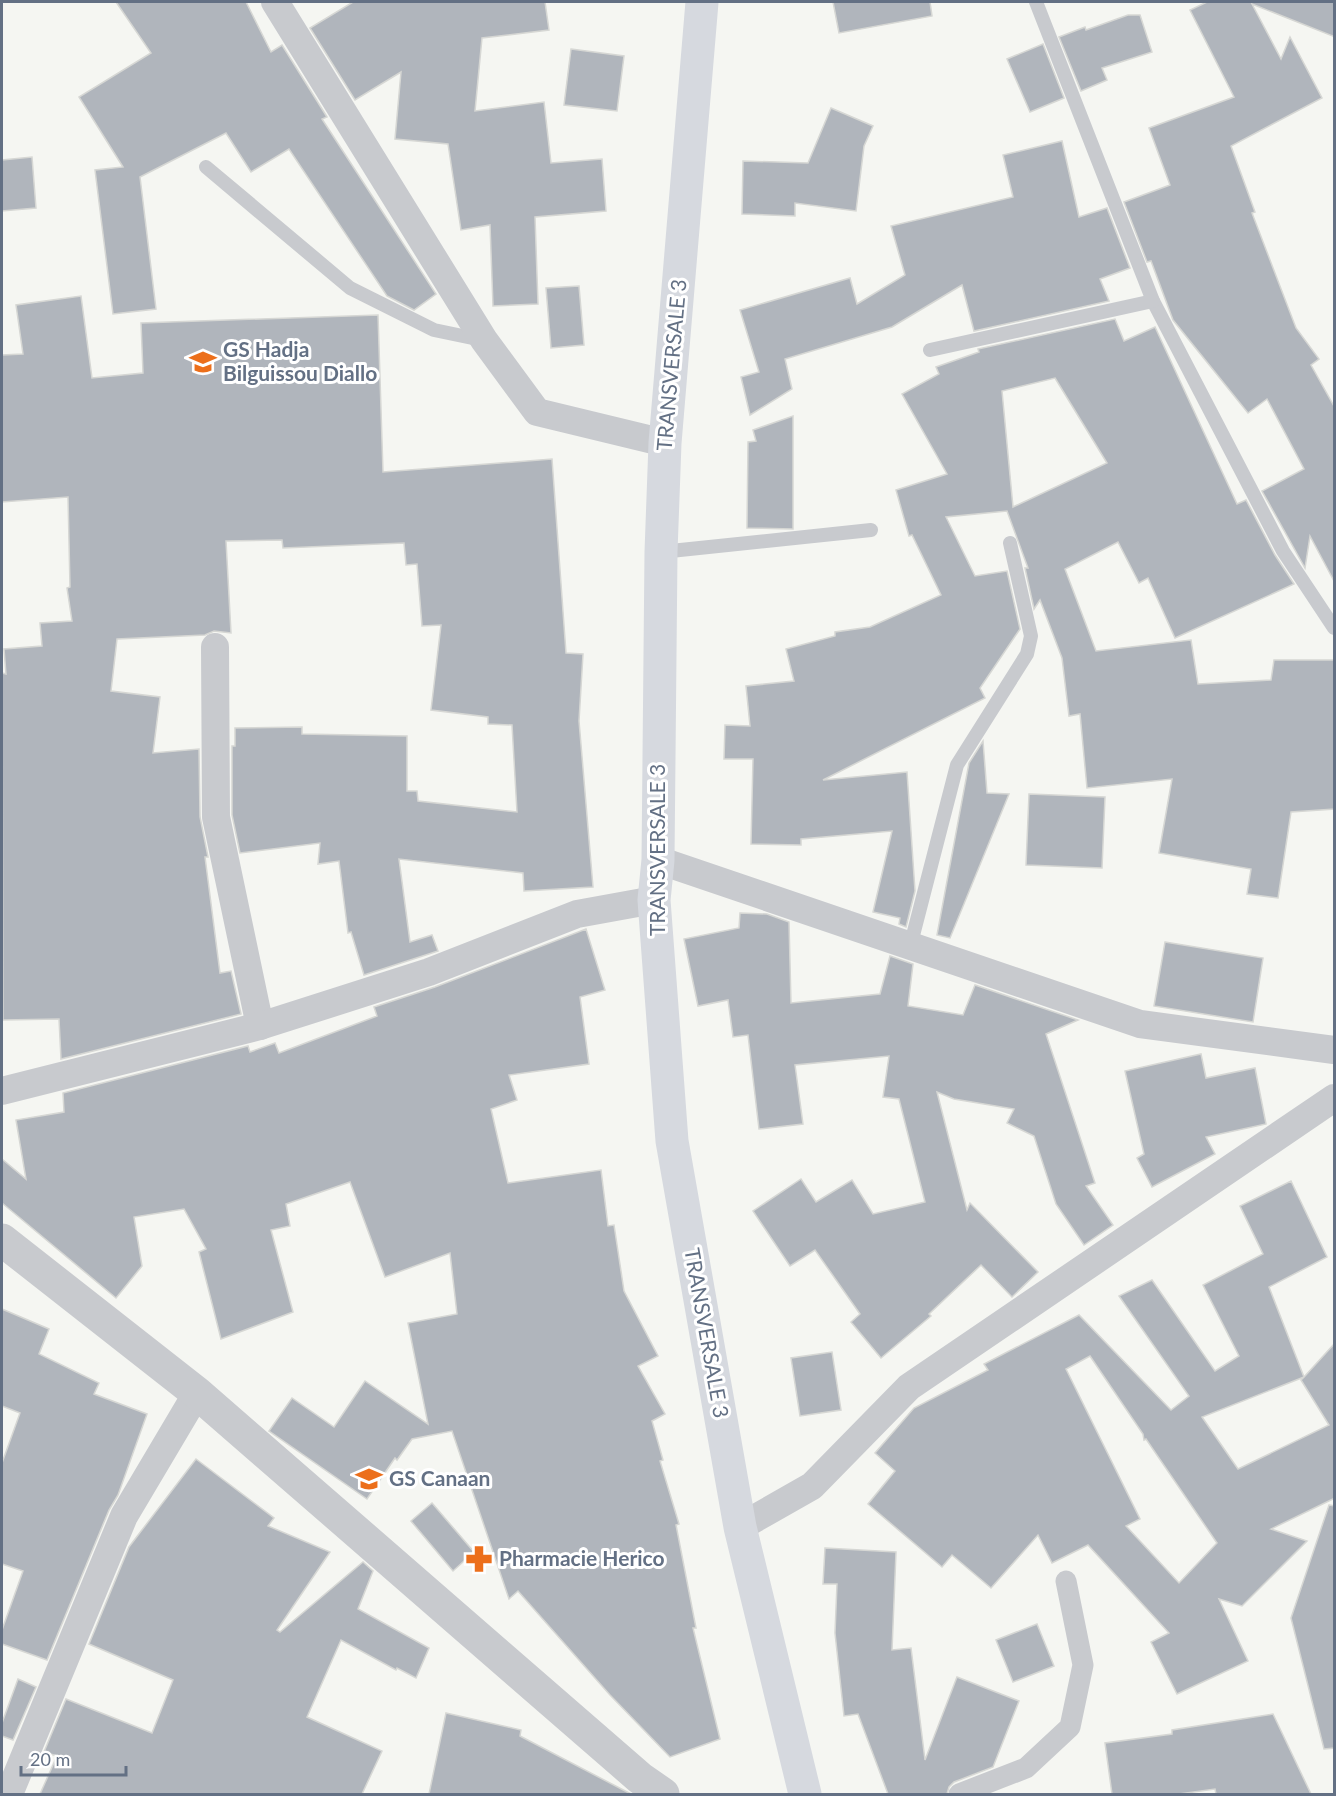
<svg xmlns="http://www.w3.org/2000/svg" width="1336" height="1796" font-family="Lato,sans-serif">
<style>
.building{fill:#b0b5bc;stroke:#d6d7d4;stroke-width:1.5;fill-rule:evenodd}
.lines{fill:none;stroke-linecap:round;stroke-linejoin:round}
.service{stroke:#c8cace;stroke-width:14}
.pedestrian{stroke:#c8cace;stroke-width:21}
.minor{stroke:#c8cace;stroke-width:28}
.tertiary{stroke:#c8cace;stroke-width:33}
.secondary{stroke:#d6d9df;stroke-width:33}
.labels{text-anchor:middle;stroke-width:6;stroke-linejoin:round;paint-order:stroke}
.poi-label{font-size:21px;font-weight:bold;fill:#637084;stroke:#fff;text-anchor:start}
.street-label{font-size:21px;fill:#637084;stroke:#fff}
</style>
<rect width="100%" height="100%" fill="#f5f6f2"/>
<g class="building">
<path d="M116,2H246L271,52L282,45L327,117L322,119L436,294L414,310L387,296L289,149L251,172L226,133L140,177L156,309L113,314L95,170L123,167L79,97L151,53Z"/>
<path d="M353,2H545L549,30L482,38L475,111L544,102L551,163L602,159L606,211L535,217L538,304L493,306L490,225L461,230L448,144L395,139L401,72L355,100L310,28Z"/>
<path d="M833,2H930L932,16L839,33Z"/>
<path d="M1207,2H1335V37L1252,4L1281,59L1290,37L1322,98L1231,146L1255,212L1252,213L1296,328L1319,359L1311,365L1335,408V583L1310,536L1305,568L1262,491L1304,469L1267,399L1248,413L1173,320L1151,261L1147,262L1124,202L1170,185L1149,128L1234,97L1190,10Z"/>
<path d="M1128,15H1140L1152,52L1102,68L1107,80L1081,91L1059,37L1085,27L1086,30Z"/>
<path d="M1043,44L1064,98L1030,112L1007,59Z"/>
<path d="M571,49L624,56L617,111L564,105Z"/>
<path d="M831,108L873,126L864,146L856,211L795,203V216L742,214L743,161L808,163Z"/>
<path d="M1062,141L1079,217L1107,208L1130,268L1100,279L1109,301L974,331L962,285L892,327L785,359L792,389L750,415L741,377L759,372L740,310L850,278L857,304L905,275L891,226L1013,197L1003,155Z"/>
<path d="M32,157L36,208L2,211V160Z"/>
<path d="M579,286L584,345L551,348L546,288Z"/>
<path d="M81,296L92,378L143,373L141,323L378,315L383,472L552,459L566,653L583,654L579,721L593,887L524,891L523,873L399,859L410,942L432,935L438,951L364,975L351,932L348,933L339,861L318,864L320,843L240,853L232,815V746H235V728L302,727V734L407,736V791H417L418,801L517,812L512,725L488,724V717L431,710L441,625L422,626L417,564L406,565L404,543L283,548L282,540L226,541L231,633L214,631L205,635L117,639L111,691L160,697L153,753L199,749L200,817L208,857H205L220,973L231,971L241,1014L61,1059L59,1019L3,1020L2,673L6,674L4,649L42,646L40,623L72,621L67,588L70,587L68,497L2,502V355L23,354L16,305Z"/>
<path d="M1115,319L1124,341L1155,327L1237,504L1246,500L1275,555L1294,584L1175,638L1148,578L1139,583L1118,542L1065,569L1096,651L1191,640L1198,684L1271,680L1274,660H1335V809L1291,812L1278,898L1247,894L1251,869L1159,853L1172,779L1087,788L1080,714L1069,716L1062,658L1040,600L1034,609L1025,568H1028L1007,511L946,517L975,576L1007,571L1020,629L980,688L985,698L823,780L907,772L915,891L906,927L899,924L900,918L873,912L892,831L801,839V845L751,844L753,759H724L725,725L750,726L746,686L794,681L786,649L835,636V632L870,627L941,595L912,535L909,536L896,490L947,474L902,394L939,374L936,367L979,352L978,349ZM1055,378L1107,463L1013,507L1002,391Z"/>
<path d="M793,416V529L747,528L748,442L756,441L753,430Z"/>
<path d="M983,741L987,793L1009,794L950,938L937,935L969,763Z"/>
<path d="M1029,794L1105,797L1102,868L1026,865Z"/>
<path d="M740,913L767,914L789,922L791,1003L880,994L890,956L913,964L908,1006L963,1015L975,985L1078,1020L1046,1034L1095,1183L1086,1186L1113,1225L1084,1245L1056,1204L1034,1136L1007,1123L1014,1109L954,1099L937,1092L967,1210L970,1203L1038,1272L1012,1297L981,1265L929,1314L931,1316L881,1358L851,1322L860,1314L815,1250L790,1266L753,1211L801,1179L816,1202L852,1180L873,1214L925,1202L899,1099L883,1097L889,1056L795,1065L803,1124L759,1129L748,1035L733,1037L728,1000L698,1006L684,939L739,928Z"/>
<path d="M586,929L605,990L580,997L589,1064L509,1075L517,1100L491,1109L508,1183L601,1170L608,1226L614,1225L624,1291L658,1356L638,1366L665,1414L652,1421L663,1460L660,1461L679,1524L676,1525L696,1628H693L720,1739L670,1757L610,1695L518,1591L509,1599L452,1431L412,1439L397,1460L395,1458L367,1499L269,1431L292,1398L334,1427L365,1381L428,1424L408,1323L457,1314L450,1253L385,1277L350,1182L286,1204L290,1226L271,1230L293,1312L221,1339L199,1252L206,1249L184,1209L134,1217L142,1266L116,1298L2,1203V1159L26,1179L16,1120L64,1112L63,1093L248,1046L250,1052L275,1043L279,1053L377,1016L374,1007L435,987Z"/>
<path d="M1165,942L1263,958L1253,1022L1154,1006Z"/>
<path d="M1201,1054L1206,1078L1255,1068L1266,1124L1206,1137L1215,1154L1152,1187L1137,1158L1144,1154L1125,1071Z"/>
<path d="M1291,1181L1327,1257L1269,1287L1304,1377L1335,1343V1498L1271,1529L1307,1541L1242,1606L1219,1599L1248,1661L1177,1694L1151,1642L1169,1633L1088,1545L1052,1563L1038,1535L991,1588L952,1555L942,1567L868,1504L895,1471L875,1453L914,1408L988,1370L984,1364L1079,1315L1171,1410L1189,1396L1119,1296L1152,1280L1215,1371L1239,1356L1203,1285L1263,1254L1240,1206ZM1090,1356L1143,1434L1144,1440L1146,1439L1217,1543L1179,1583L1126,1526L1140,1519L1066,1369ZM1304,1377L1301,1380L1329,1425L1238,1469L1202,1417Z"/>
<path d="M2,1309L49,1329L39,1354L99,1383L94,1394L147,1414L118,1495L109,1510L47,1660L2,1644V1630L23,1571L2,1564V1463L20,1413L2,1406Z"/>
<path d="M832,1352L841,1410L800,1416L791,1358Z"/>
<path d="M196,1459L274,1518L268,1526L330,1552L277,1630L280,1632L363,1562L373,1571L358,1609L429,1648L416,1678L397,1668L396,1670L341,1640L307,1717L382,1751L362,1794H40L57,1756L44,1752L66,1699L152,1733L173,1680L89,1644L129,1547Z"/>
<path d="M432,1503L474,1552L453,1571L411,1521Z"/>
<path d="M1329,1505L1335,1506V1748L1324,1749L1291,1618Z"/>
<path d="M825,1548L896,1552L892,1650L911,1648L925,1760L957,1677L1019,1701L993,1767L954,1782L949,1787L947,1794H888L858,1714L844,1716L835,1633L837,1584H823Z"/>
<path d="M1037,1624L1054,1666L1013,1682L996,1640Z"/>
<path d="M18,1679L36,1687L13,1740L2,1736V1723Z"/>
<path d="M446,1713L521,1730L520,1736L631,1794H429Z"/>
<path d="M1273,1714L1311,1794H1216L1215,1789L1179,1794H1112L1105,1743L1172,1734V1730Z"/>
</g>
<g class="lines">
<g class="service">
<path d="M1036,2L1153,301L1283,551L1334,628"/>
<path d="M206,167L350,288L434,330L482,340"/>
<path d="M930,350L1153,301"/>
<path d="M661,552L871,530"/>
<path d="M910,947L957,765L1027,654L1031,636L1010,543"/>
</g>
<path class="pedestrian" d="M959,1794L1026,1768L1070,1727L1083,1665L1066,1581"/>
<g class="minor">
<path d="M275,2L484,340L537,412L665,443"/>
<path d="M215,647L216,817L260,1026"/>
<path d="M658,860L1140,1024L1334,1050"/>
<path d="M2,1091L260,1026L429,972L577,914L654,900"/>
<path d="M740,1527L812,1486L909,1387L1334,1098"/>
<path d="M9,1794L124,1516L197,1393"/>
</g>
<path class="tertiary" d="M2,1240L197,1393L640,1778L663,1794"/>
<path class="secondary" d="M702,2L665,443L661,552L658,860L654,900L672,1141L740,1527L805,1794"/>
</g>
<defs>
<symbol id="school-bare" viewBox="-9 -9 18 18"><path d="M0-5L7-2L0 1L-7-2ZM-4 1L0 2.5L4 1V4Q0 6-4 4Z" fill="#ec6f1b" stroke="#fff" stroke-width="2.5" paint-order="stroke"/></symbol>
<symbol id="pharmacy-bare" viewBox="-9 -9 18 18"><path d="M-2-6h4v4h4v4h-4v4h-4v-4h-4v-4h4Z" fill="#ec6f1b" stroke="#fff" stroke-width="2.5" paint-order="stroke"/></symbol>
</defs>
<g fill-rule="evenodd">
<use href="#school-bare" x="184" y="343" width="38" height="38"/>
<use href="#school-bare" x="350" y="1460" width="38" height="38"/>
<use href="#pharmacy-bare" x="460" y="1540" width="38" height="38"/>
</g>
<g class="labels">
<g class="poi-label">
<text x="223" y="357">GS Hadja<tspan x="223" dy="24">Bilguissou Diallo</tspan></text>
<text x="389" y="1486">GS Canaan</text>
<text x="499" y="1566">Pharmacie Herico</text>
</g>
<g class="street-label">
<text transform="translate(672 365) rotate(-85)" y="7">TRANSVERSALE 3</text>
<text transform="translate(658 850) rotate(-90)" y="7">TRANSVERSALE 3</text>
<text transform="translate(706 1333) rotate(80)" y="7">TRANSVERSALE 3</text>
</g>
</g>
<rect width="1336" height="1796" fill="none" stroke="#637084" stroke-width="6"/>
<path d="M21 1766v9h105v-9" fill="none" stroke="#637084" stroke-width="3"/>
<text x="30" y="1766" font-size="18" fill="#637084" stroke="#ffffff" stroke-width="4.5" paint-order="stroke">20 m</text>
</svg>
